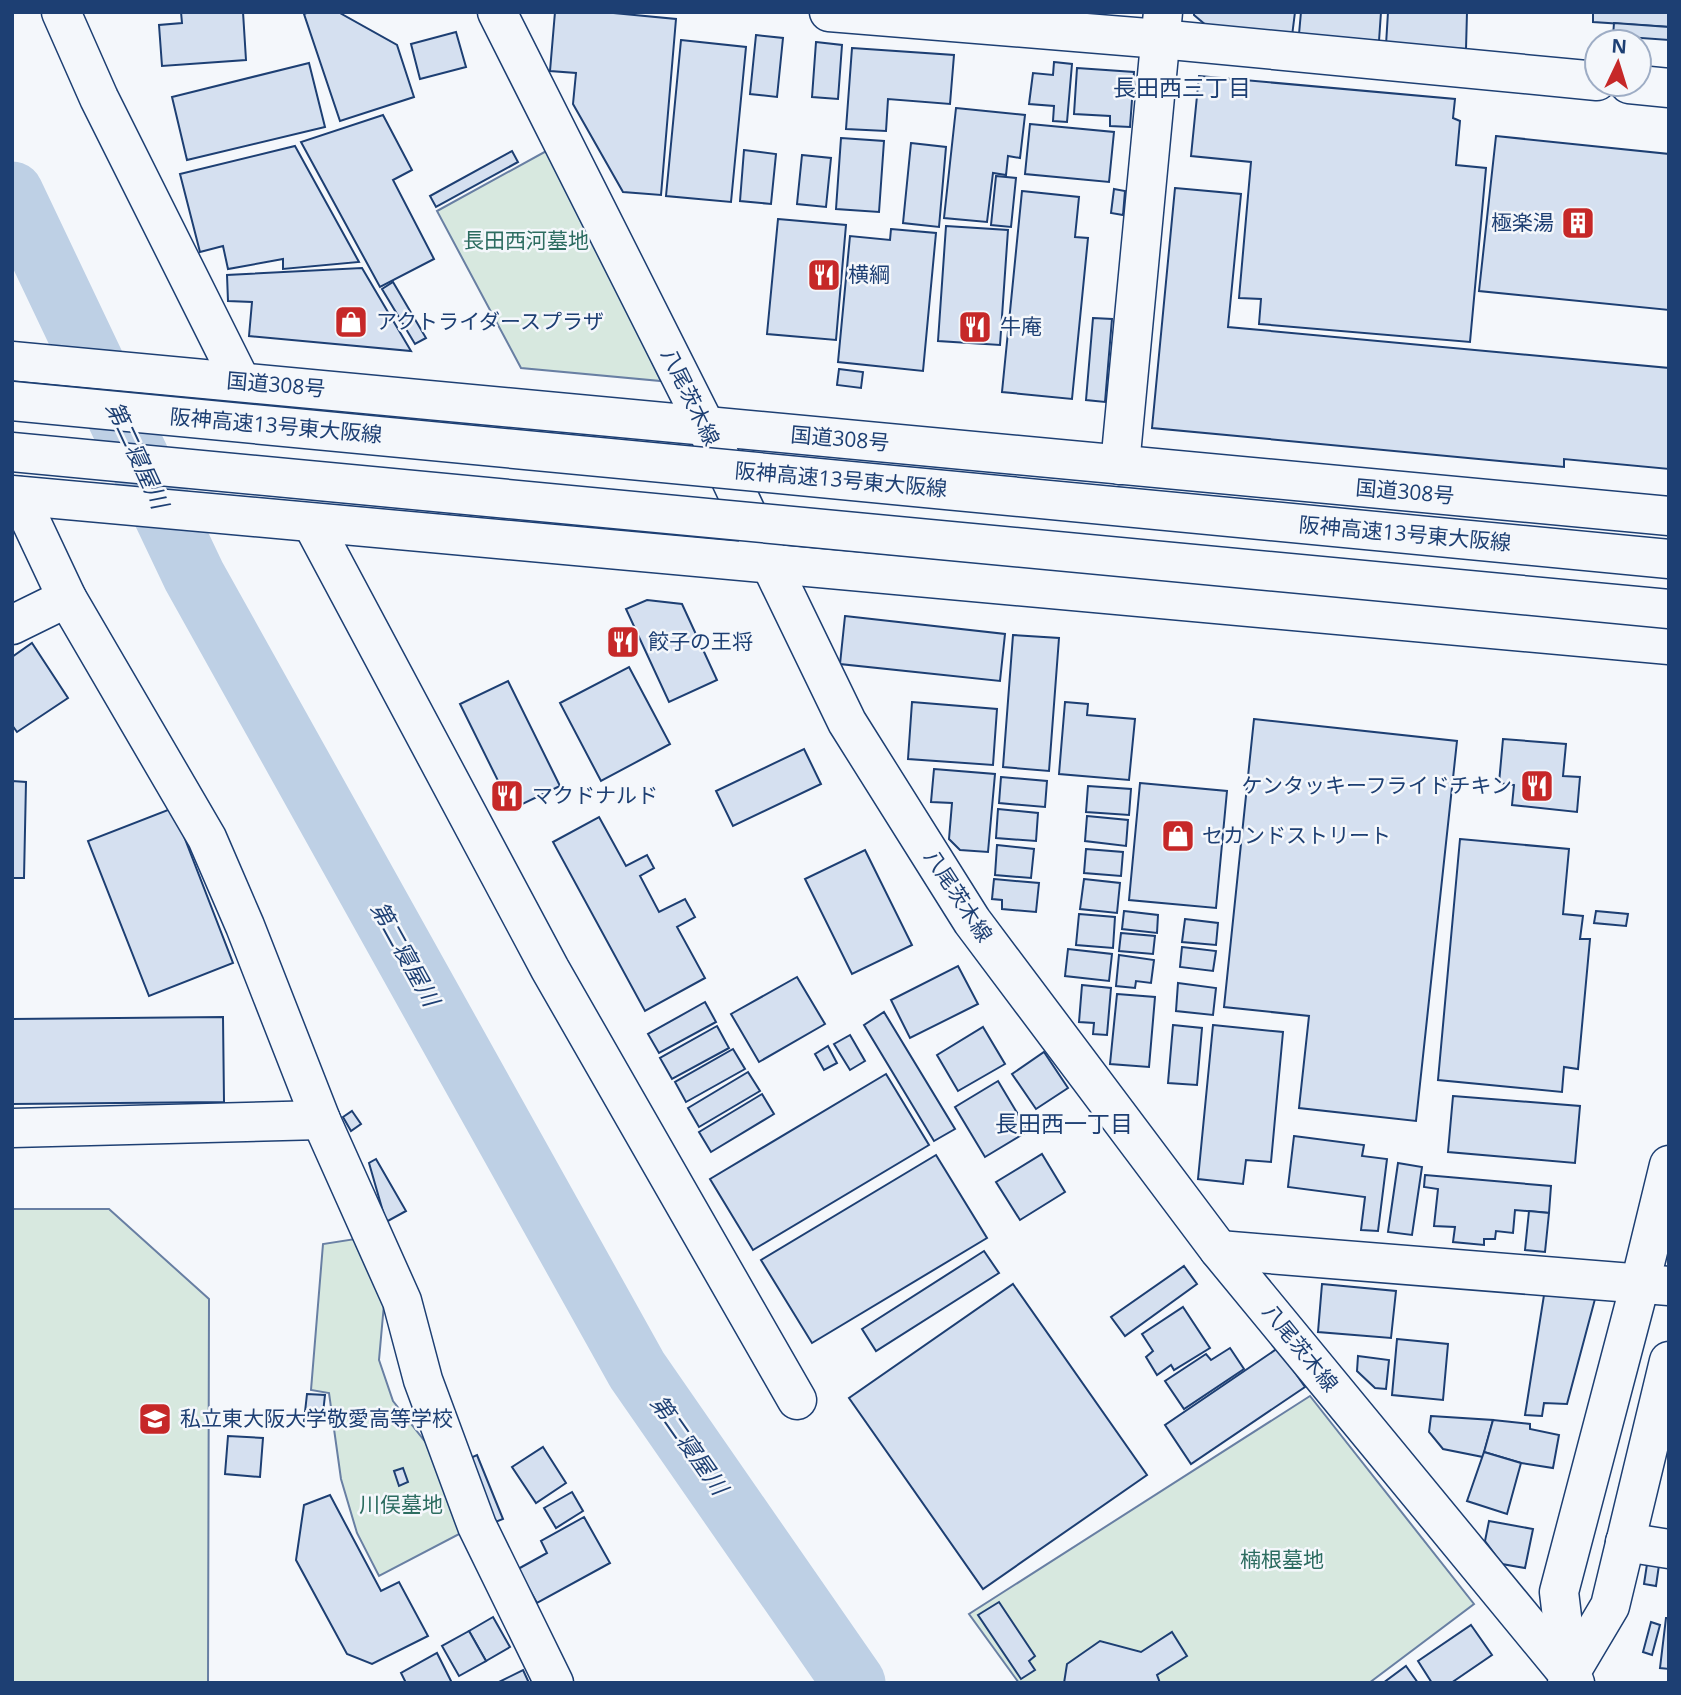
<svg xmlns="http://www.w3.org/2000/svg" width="1681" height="1695" font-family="'Open Sans','Noto Sans JP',sans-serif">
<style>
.green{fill:#d7e8df;stroke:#687fa3;stroke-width:2}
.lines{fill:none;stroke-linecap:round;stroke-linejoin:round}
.river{stroke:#bed0e5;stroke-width:63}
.building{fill:#d5e0f0;stroke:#1d3f73;stroke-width:2}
.minor-casing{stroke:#1d3f73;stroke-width:41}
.major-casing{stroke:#1d3f73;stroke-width:41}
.highway-casing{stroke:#1d3f73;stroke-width:41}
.minor{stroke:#f4f7fb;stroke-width:38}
.major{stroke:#f4f7fb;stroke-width:38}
.highway{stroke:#f4f7fb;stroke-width:38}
.highway-bridge-casing{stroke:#1d3f73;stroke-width:41;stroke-linecap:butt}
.highway-bridge{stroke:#f4f7fb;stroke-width:38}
.labels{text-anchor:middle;stroke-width:5;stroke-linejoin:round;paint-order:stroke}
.poi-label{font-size:21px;fill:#1d3f73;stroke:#f4f7fb;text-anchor:start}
.park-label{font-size:21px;fill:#2c6c60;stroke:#f4f7fb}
.street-label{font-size:21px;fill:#1d3f73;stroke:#f4f7fb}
.neighbourhood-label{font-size:23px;fill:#1d3f73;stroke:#f4f7fb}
.water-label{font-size:23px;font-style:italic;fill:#1d3f73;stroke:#f4f7fb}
</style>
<rect width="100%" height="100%" fill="#f4f7fb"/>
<g class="green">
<path d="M550,149L661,381L521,368L437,211Z"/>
<path d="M12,1209H109L209,1299L208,1683H12Z"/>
<path d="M355,1239L384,1304L379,1360L393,1401L438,1458L465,1531L379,1576L357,1533L341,1479L329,1393L311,1390L323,1244Z"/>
<path d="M1310,1396L1474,1604L1369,1683H1019L969,1614Z"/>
</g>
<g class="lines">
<path class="river" d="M12,193L194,576L637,1370L854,1683"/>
</g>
<g class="building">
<path d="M181,12H243L246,60L162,66L159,25L182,23Z"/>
<path d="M309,12H338L397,45L414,97L340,121L304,14Z"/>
<path d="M555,12H603L676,19L661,195L623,192L573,104L576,73L550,71Z"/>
<path d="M1194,12H1295L1292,36L1207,26L1194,15Z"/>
<path d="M1301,12H1381L1379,41L1299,34Z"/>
<path d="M1388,12H1467L1466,49L1386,45Z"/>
<path d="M1593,12H1669V27L1593,22Z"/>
<path d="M1614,23L1669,27V40L1613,36Z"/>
<path d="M456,32L466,67L420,79L411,44Z"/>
<path d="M756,35L783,38L777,97L750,94Z"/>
<path d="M681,40L746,47L731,202L666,196Z"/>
<path d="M816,42L842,45L838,99L812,97Z"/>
<path d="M852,48L954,55L950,104L888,99L886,131L846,129Z"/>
<path d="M1054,62L1072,64L1067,122L1053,121L1054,106L1029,104L1033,73L1053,75Z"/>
<path d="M309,63L325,127L187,160L172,97Z"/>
<path d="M1077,68L1134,72L1130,127L1110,126V116L1074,114Z"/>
<path d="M1199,76L1455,99L1453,118L1460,121L1456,165L1486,168L1470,342L1259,324L1261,299L1239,298L1251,162L1191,156Z"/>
<path d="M956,108L1025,115L1020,158L1008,156L1006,175L993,173L987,222L944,218Z"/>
<path d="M383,115L412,170L393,180L434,259L380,287L301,142Z"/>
<path d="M1030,124L1114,132L1109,182L1025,174Z"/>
<path d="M1496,136L1669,154V310L1479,291Z"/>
<path d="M841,138L884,141L879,212L836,209Z"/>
<path d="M911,143L946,147L939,227L903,223Z"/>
<path d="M295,146L359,262L283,269V259L228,269L223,246L200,252L180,174Z"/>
<path d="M744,150L776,154L771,204L740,201Z"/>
<path d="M512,151L518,162L436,207L430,196Z"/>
<path d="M802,155L831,158L826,207L797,204Z"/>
<path d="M996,176L1016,178L1011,227L991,225Z"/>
<path d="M1175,188L1241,194L1228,327L1669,368V469L1564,459V467L1152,428Z"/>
<path d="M1114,189L1125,191L1123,215L1111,213Z"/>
<path d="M1022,191L1079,197L1075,237L1088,238L1072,399L1002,392Z"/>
<path d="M778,219L846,225L836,340L767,334Z"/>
<path d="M946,226L1008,230L1000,345L938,341Z"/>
<path d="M891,229L936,233L923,371L838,362L850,236L890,240Z"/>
<path d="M362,268L411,351L249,336L252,302L228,301L227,275Z"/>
<path d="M393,282L426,338L415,344L382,289Z"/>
<path d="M1093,318L1112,319L1105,402L1086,400Z"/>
<path d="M839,369L863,372L861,388L837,385Z"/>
<path d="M647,600L682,604L717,680L669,702L626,609Z"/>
<path d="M845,616L1005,634L1000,681L840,664Z"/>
<path d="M1013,635L1059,638L1049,771L1003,767Z"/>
<path d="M32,643L68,698L17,732L12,725V657Z"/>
<path d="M629,667L670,744L601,781L560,703Z"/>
<path d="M508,681L560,786L512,809L460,704Z"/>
<path d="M912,702L997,709L993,765L908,759Z"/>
<path d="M1065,702L1088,704L1087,715L1135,719L1129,780L1059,774Z"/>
<path d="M1254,719L1457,741L1416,1121L1299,1108L1309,1016L1224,1007Z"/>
<path d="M1503,739L1566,744L1563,776L1580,777L1577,812L1512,805L1514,785L1499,783Z"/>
<path d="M804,749L821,784L733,826L716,791Z"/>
<path d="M934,769L995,774L988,852L960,850L949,839L952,803L931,802Z"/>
<path d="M1001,777L1047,781L1045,807L999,803Z"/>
<path d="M12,781L26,782L24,878H12Z"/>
<path d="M1140,783L1227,791L1216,908L1129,900Z"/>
<path d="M1088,786L1131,789L1129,815L1086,812Z"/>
<path d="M173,808L233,963L149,996L88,841Z"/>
<path d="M998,809L1038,813L1036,841L996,838Z"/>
<path d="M1087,816L1128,820L1126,846L1085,841Z"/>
<path d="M599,817L626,866L647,855L654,868L640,876L659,912L685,899L695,917L677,927L705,978L645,1011L553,842Z"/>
<path d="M1460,839L1569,849L1563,914L1583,916L1580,939H1590L1578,1069L1564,1067L1562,1092L1438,1080Z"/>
<path d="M997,845L1034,849L1031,878L995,875Z"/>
<path d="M1086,849L1123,852L1121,876L1084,873Z"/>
<path d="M865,850L912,945L852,974L805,879Z"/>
<path d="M994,879L1039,883L1036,912L1002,909V900L992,899Z"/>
<path d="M1084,879L1120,883L1117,913L1080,909Z"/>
<path d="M1124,911L1158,915L1157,933L1122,929Z"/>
<path d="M1596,911L1628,914L1626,926L1594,923Z"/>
<path d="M1079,914L1115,917L1113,948L1076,945Z"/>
<path d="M1185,919L1218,923L1216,945L1182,942Z"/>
<path d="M1121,933L1155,936L1153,954L1119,951Z"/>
<path d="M1182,947L1216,951L1213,971L1180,967Z"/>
<path d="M1068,949L1112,954L1109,981L1065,976Z"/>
<path d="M1119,955L1154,960L1151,983L1136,981L1135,988L1116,986Z"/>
<path d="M958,966L978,1004L910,1038L891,1000Z"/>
<path d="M797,977L825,1024L759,1062L731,1014Z"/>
<path d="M1178,983L1216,988L1213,1015L1176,1011Z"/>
<path d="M1082,985L1111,988L1107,1035L1093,1034L1094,1023L1079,1022Z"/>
<path d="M1117,994L1155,997L1149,1067L1110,1064Z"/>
<path d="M705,1002L716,1022L659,1053L648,1034Z"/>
<path d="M884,1012L955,1129L934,1141L864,1025Z"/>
<path d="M223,1017L224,1102L12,1104V1019Z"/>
<path d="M1173,1025L1202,1028L1197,1085L1168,1083Z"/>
<path d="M1213,1025L1283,1032L1271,1162L1246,1160L1243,1184L1198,1179Z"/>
<path d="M717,1026L729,1048L672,1079L660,1058Z"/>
<path d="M983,1027L1005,1064L958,1091L937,1055Z"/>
<path d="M850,1035L865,1061L850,1070L834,1044Z"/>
<path d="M828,1046L837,1063L824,1070L815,1054Z"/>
<path d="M733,1049L745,1069L686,1102L675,1082Z"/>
<path d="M1044,1052L1068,1088L1036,1109L1012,1074Z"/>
<path d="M748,1072L760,1091L699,1127L688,1108Z"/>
<path d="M886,1074L929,1145L753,1250L710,1179Z"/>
<path d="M998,1081L1028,1131L985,1157L955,1107Z"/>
<path d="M762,1094L774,1114L711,1152L699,1132Z"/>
<path d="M1453,1096L1580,1106L1575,1163L1448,1152Z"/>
<path d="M352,1111L361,1124L351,1131L343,1117Z"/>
<path d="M1294,1136L1364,1145L1362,1156L1387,1159L1378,1231L1361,1230L1365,1197L1288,1187Z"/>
<path d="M1042,1154L1065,1192L1020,1220L996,1182Z"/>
<path d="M936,1155L987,1238L812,1343L761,1260Z"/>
<path d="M376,1159L406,1211L386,1222L369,1163Z"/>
<path d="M1398,1163L1422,1167L1412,1235L1388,1232Z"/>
<path d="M1425,1175L1551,1186L1549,1213L1515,1210L1513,1233L1496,1231L1495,1239H1484V1245L1453,1242L1455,1227L1434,1226L1438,1189L1424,1187Z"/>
<path d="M1529,1211L1549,1213L1545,1252L1525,1250Z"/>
<path d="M984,1251L999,1273L876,1351L862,1329Z"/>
<path d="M1184,1266L1197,1284L1125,1336L1111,1317Z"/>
<path d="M1013,1284L1147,1475L983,1589L849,1398Z"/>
<path d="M1322,1284L1396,1291L1391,1338L1318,1332Z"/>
<path d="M1544,1295L1595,1299L1567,1404L1544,1403L1542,1416L1525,1415Z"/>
<path d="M1183,1307L1210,1348L1174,1370L1171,1365L1157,1375L1146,1357L1153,1351L1142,1334Z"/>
<path d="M1397,1339L1448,1344L1443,1400L1392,1395Z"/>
<path d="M1230,1348L1244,1369L1184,1409L1165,1381L1206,1354L1211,1360Z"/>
<path d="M1278,1348L1305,1387L1191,1464L1165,1425Z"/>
<path d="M1358,1356L1389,1360L1386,1389L1375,1388L1357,1371Z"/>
<path d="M307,1394L325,1395L322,1422L304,1421Z"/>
<path d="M1431,1416L1493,1420L1483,1457L1443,1449L1429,1432Z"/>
<path d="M1493,1420L1530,1424V1429L1559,1435L1553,1468L1521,1463L1484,1452Z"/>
<path d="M228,1436L263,1438L260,1477L225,1474Z"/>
<path d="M543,1447L566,1483L536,1503L512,1467Z"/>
<path d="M1484,1452L1521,1463L1507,1514L1467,1501Z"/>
<path d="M477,1455L503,1519L493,1523L468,1459Z"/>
<path d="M403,1468L408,1482L399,1486L394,1471Z"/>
<path d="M572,1492L583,1511L556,1528L544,1508Z"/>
<path d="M330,1495L381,1591L399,1582L428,1636L372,1664L347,1654L296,1560L304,1505Z"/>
<path d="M584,1517L610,1563L537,1603L518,1569L547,1553L541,1541Z"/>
<path d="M1489,1521L1533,1529L1525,1568L1502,1564L1485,1541Z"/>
<path d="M1647,1564L1659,1565L1656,1586L1644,1584Z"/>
<path d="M999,1602L1035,1656L1029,1661L1035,1670L1021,1679L978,1615Z"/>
<path d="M493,1617L510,1647L486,1661L469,1631Z"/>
<path d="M1666,1618H1669V1669L1660,1668Z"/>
<path d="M1651,1622L1660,1625L1652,1655L1643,1652Z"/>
<path d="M1471,1625L1492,1655L1451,1683H1432L1418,1661Z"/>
<path d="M469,1631L486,1661L459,1676L442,1646Z"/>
<path d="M1172,1632L1187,1656L1157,1675L1160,1683H1064L1067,1664L1100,1641L1141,1652Z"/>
<path d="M437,1653L452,1683H406L401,1673Z"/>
<path d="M1406,1666L1418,1683H1383Z"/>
<path d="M523,1670L529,1683H497Z"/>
</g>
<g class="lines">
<defs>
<g id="minor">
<path d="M61,12L99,98L241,382"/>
<path d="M829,12L1160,39L1597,81"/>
<path d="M1629,84L1669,88"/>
<path d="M1120,465L1163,12"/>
<path d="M19,496L67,598L207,838L245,926L321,1120L402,1301L423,1380L477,1526L554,1683"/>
<path d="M312,523L550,969L797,1400"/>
<path d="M12,625L67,598"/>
<path d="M12,1128L321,1120"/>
<path d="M1219,1250L1669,1286"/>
<path d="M1625,1542L1669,1549"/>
<path d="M1569,1675L1610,1606L1669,1361"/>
<path d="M1575,1683L1569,1675L1559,1592L1640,1284L1669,1165"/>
</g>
<path id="major" d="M497,12L706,427L770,563L847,722L972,921L1219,1250L1569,1675L1567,1683"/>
<g id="highway">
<path d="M12,361L1669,516"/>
<path d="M12,495L1669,645"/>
</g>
</defs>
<use href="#minor" class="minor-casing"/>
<use href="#major" class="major-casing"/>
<use href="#highway" class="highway-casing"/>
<use href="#minor" class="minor"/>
<use href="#major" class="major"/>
<use href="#highway" class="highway"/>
<defs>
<g id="highway-bridge">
<path d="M12,401L1669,559"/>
<path d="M12,452L1669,609"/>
</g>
</defs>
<use href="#highway-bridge" class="highway-bridge-casing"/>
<use href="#highway-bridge" class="highway-bridge"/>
</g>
<defs>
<symbol id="building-square" viewBox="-11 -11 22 22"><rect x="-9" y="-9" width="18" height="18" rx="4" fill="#c62828" stroke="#f4f7fb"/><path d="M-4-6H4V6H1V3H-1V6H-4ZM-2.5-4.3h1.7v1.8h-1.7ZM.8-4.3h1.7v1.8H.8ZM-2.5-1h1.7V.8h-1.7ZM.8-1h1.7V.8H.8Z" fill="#fff"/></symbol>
<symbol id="restaurant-square" viewBox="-11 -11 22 22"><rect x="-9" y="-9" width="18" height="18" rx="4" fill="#c62828" stroke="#f4f7fb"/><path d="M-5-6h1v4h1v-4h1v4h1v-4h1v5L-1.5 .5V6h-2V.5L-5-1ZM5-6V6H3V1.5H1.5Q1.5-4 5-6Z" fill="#fff"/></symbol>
<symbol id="shop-square" viewBox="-11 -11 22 22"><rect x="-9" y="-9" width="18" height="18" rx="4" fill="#c62828" stroke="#f4f7fb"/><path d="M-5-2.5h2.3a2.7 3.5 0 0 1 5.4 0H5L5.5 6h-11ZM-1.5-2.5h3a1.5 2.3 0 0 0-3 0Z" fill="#fff"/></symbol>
<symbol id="school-square" viewBox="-11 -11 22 22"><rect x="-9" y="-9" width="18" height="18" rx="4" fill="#c62828" stroke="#f4f7fb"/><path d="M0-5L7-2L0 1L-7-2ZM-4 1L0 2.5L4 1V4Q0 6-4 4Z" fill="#fff"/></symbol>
</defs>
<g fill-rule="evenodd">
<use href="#building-square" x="1559" y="204" width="38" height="38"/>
<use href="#restaurant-square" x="805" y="256" width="38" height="38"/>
<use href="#shop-square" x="332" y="303" width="38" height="38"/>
<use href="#restaurant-square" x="956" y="308" width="38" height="38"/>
<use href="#restaurant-square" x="604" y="623" width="38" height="38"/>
<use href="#restaurant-square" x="1518" y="767" width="38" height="38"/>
<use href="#restaurant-square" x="488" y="777" width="38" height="38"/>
<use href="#shop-square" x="1159" y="817" width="38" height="38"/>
<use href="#school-square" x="136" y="1400" width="38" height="38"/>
</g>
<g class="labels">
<g class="poi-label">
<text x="1554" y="230" text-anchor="end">極楽湯</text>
<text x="848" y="282">横綱</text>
<text x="376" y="329">アクトライダースプラザ</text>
<text x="1000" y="334">牛庵</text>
<text x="648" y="649">餃子の王将</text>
<text x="1512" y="793" text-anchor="end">ケンタッキーフライドチキン</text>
<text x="532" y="803">マクドナルド</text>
<text x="1202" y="843">セカンドストリート</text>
<text x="180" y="1426">私立東大阪大学敬愛高等学校</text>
</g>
<g class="park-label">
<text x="526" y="248">長田西河墓地</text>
<text x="401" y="1512">川俣墓地</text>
<text x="1282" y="1567">楠根墓地</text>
</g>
<g class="street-label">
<text transform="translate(276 385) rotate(5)" y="7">国道308号</text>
<text transform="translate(690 397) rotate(64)" y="7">八尾茨木線</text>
<text transform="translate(276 426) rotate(5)" y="7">阪神高速13号東大阪線</text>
<text transform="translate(840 439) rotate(5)" y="7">国道308号</text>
<text transform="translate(841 480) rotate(5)" y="7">阪神高速13号東大阪線</text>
<text transform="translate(1405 492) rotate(5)" y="7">国道308号</text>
<text transform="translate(1405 534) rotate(5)" y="7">阪神高速13号東大阪線</text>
<text transform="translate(958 896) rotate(57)" y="7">八尾茨木線</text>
<text transform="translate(1300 1348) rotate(51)" y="7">八尾茨木線</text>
</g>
<g class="neighbourhood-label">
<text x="1182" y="96">長田西三丁目</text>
<text x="1064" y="1132">長田西一丁目</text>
</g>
<g class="water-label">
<text transform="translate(137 455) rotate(65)" y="8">第二寝屋川</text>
<text transform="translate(405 954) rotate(61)" y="8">第二寝屋川</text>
<text transform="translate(689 1445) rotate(55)" y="8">第二寝屋川</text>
</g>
</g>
<rect width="1681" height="1695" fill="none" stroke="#1d3f73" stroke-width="28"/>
<g transform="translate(1618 63) rotate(4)"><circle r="33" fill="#f4f7fb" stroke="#9eadc5" stroke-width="2"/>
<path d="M0-5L12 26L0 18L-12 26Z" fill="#c62828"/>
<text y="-10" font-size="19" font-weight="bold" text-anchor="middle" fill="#1d3f73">N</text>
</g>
</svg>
